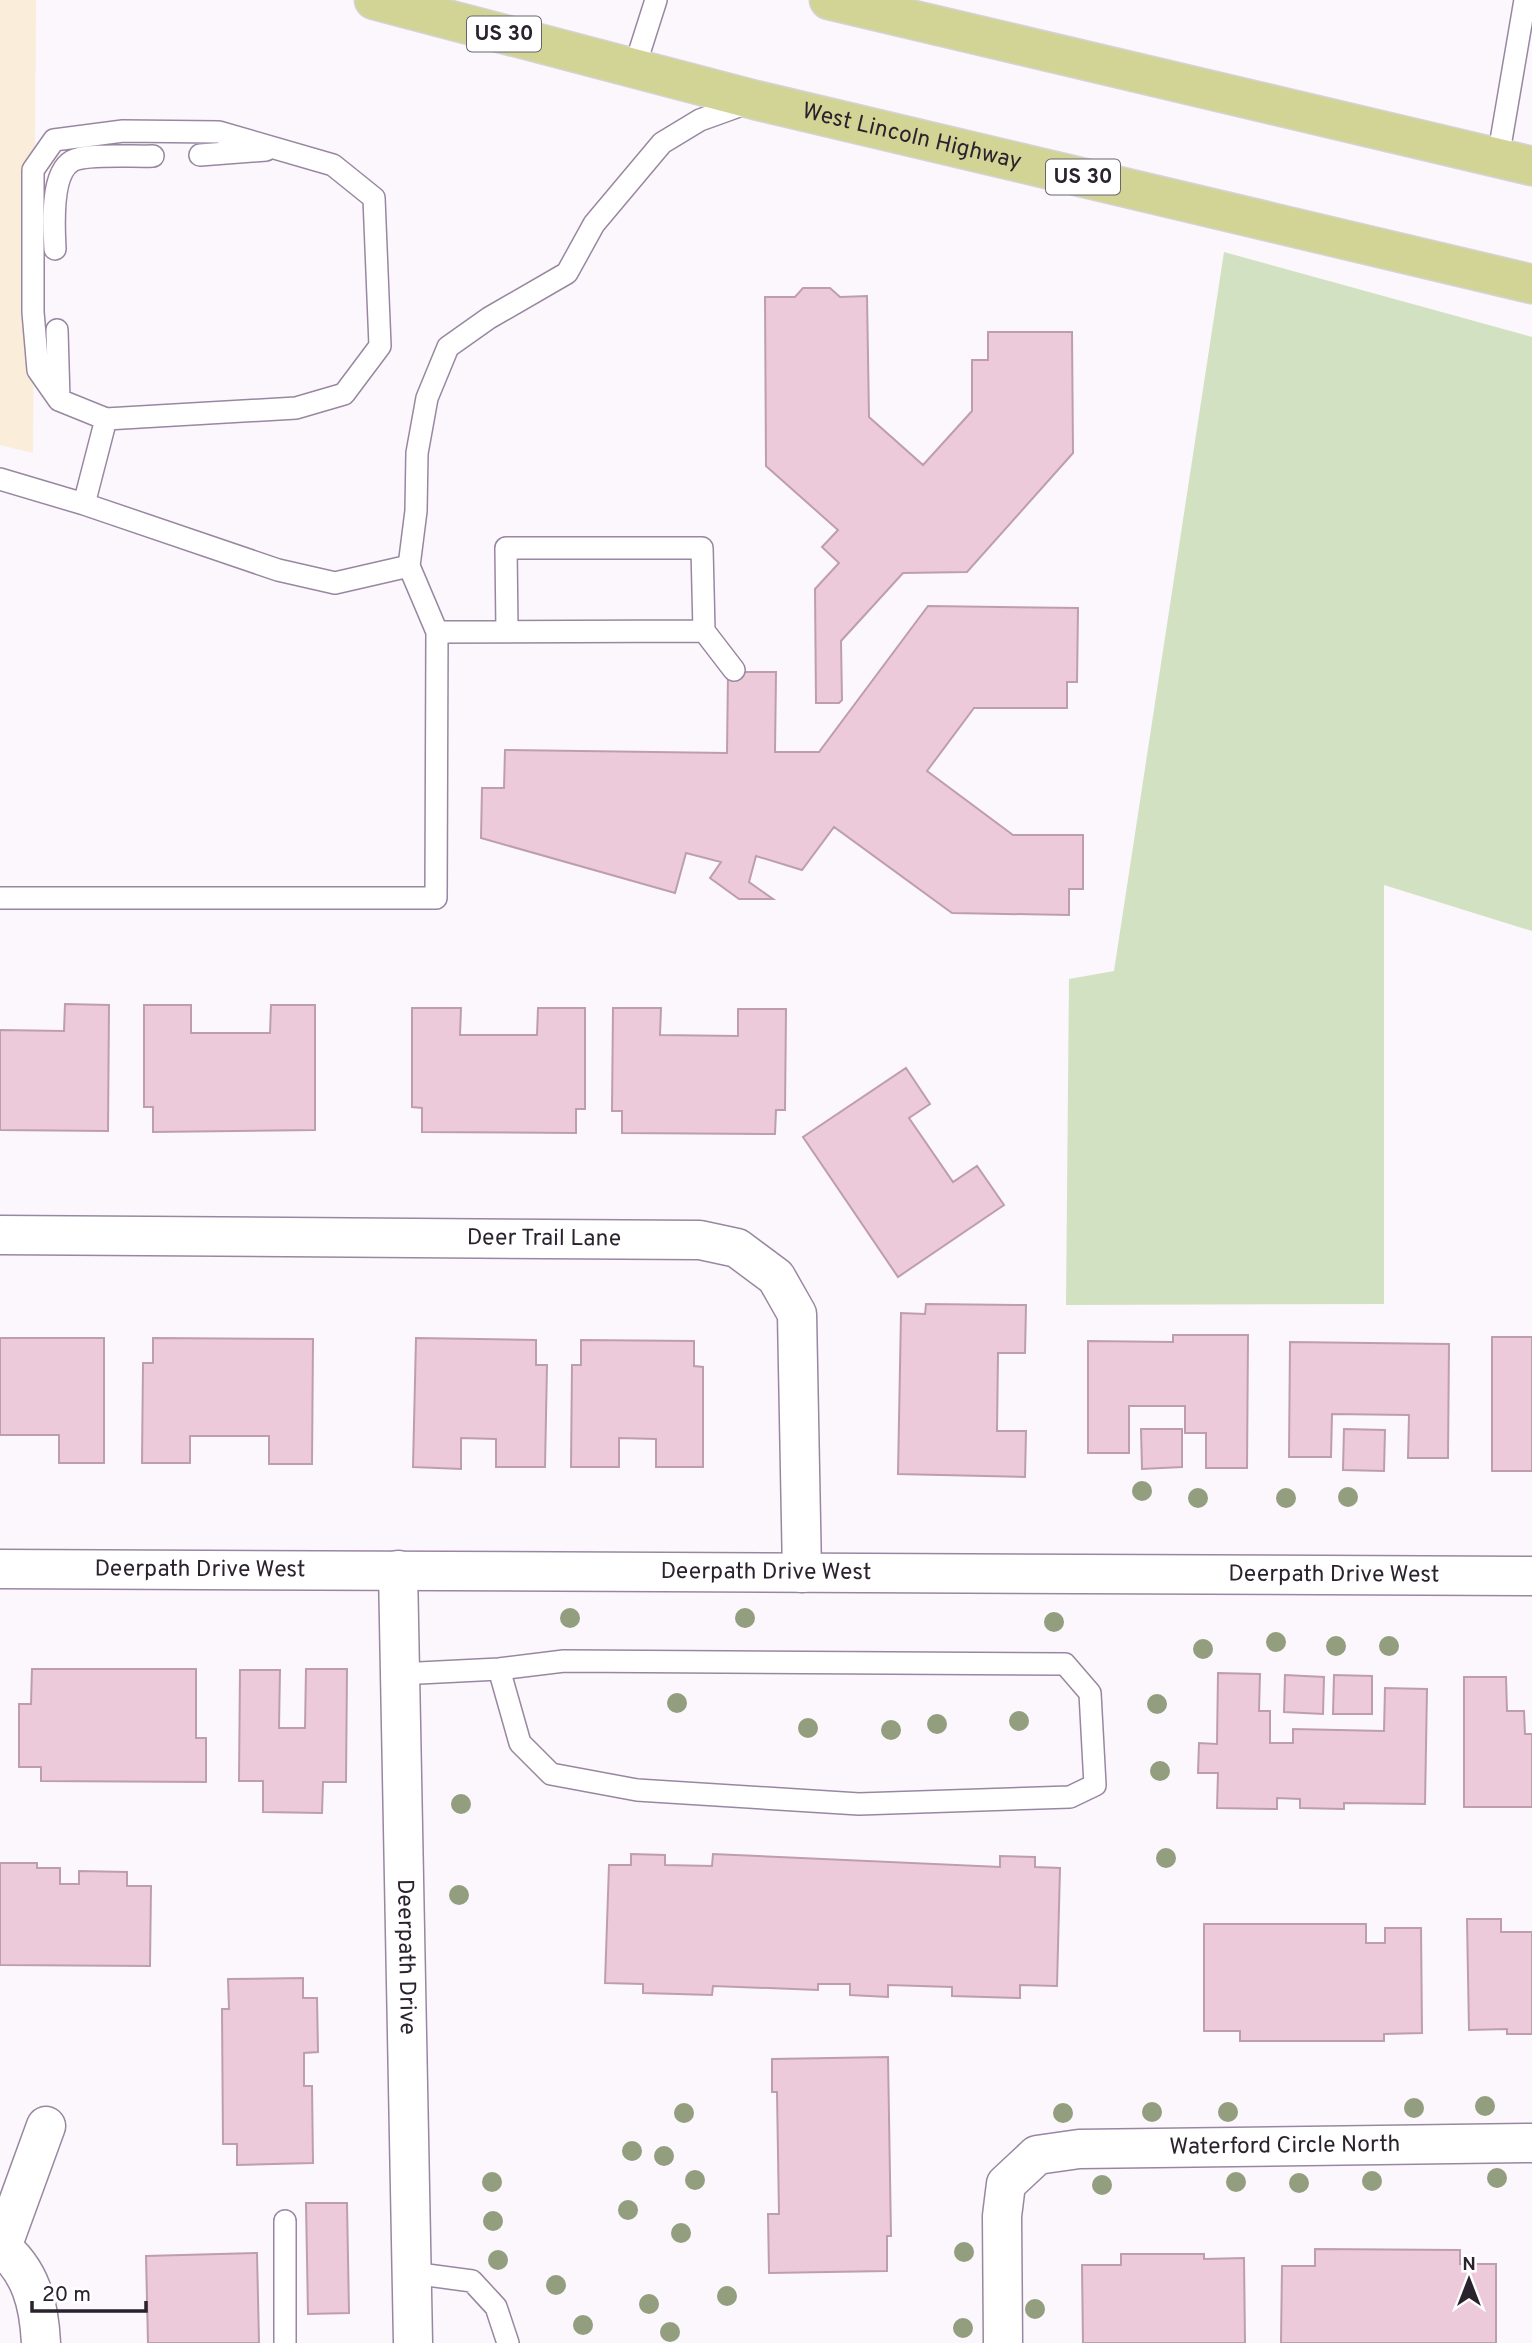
<svg xmlns="http://www.w3.org/2000/svg" width="1532" height="2343" font-family="Overpass,sans-serif">
<rect width="100%" height="100%" fill="#fbf7fd"/>
<path fill="#faedd9" d="M0,0H36L33,453L0,445Z"/>
<path fill="#d2e1c2" d="M1224,252L1532,337V931L1384,885V1304L1066,1305L1069,979L1114,971Z"/>
<path fill="#eccada" stroke="#be9ead" stroke-width="2" d="M803,288H830L840,297L867,296L869,417L923,465L972,411V360H988V332H1072L1073,453L967,572L903,573L841,641L842,700L839,703H816L815,589L839,563L822,547L838,530L766,466L765,297H795Z
M928,606L1078,608L1077,682H1067V708H974L927,771L1013,835H1083V889H1069V915L952,913L834,827L802,870L756,856L749,882L773,899H739L710,878L721,862L686,853L675,893L481,838L482,788H504L505,750L727,753L728,672H776L775,752H819Z
M65,1004L109,1005L108,1131L0,1130V1030L64,1031Z
M144,1005H191V1033H270L271,1005H315V1130L153,1132V1107H144Z
M412,1008H461L460,1035H537L538,1008H585V1109H576V1133L422,1132V1108L412,1107Z
M613,1008H661L660,1035L738,1036V1009H786L785,1110H776L775,1134L622,1133V1111H612Z
M906,1068L930,1104L909,1118L953,1182L977,1166L1004,1205L898,1277L803,1137Z
M926,1304L1026,1305L1025,1353H998L997,1431H1026L1025,1477L898,1474L901,1313L925,1314Z
M1173,1335H1248L1247,1468H1206V1433H1185V1406H1129V1453H1088V1341L1173,1342Z
M1492,1337H1532V1471H1492Z
M0,1338H104V1463H59V1435H0Z
M153,1338L313,1339L312,1464H269V1436H190V1463H142L143,1363H153Z
M416,1338L536,1340V1365H547L545,1467H496V1439L461,1438V1469L413,1467Z
M581,1340L694,1341V1366L703,1367V1467H656V1439L619,1438V1467H571L572,1365H581Z
M1290,1342L1449,1344L1448,1458H1408L1409,1415L1332,1414L1331,1457H1289Z
M1141,1429H1182V1467L1142,1469Z
M1344,1429L1385,1430L1384,1471L1343,1470Z
M32,1669H196V1738H206V1782L41,1781V1767H19V1704H31Z
M306,1669H347L346,1782H323L322,1813L263,1812V1781H239L240,1670H280L279,1728H305Z
M1218,1673L1260,1674L1259,1711H1270V1743H1293V1729L1384,1731L1385,1688L1427,1689L1425,1804L1344,1803V1809L1300,1808V1799L1277,1798V1809L1217,1808L1218,1773H1198L1199,1743L1217,1744Z
M1285,1675L1324,1677L1323,1714L1284,1712Z
M1334,1675L1372,1676V1714H1333Z
M1464,1677H1506L1507,1711H1524L1525,1734H1532V1807H1464Z
M631,1854L665,1855V1865L712,1866L713,1854L1000,1867V1856L1035,1857V1867L1060,1868L1057,1986L1020,1985V1998L952,1996V1987L888,1985V1997L850,1995V1984H818V1990L713,1986L712,1995L643,1993V1984L605,1983L609,1865H631Z
M0,1863H37V1868H60V1884H79V1871L127,1872V1886H151L150,1966L0,1965Z
M1467,1919H1501V1932H1532V2034H1507V2029L1469,2030Z
M1204,1924H1366V1943H1385V1928H1421L1422,2033L1384,2034V2041H1240V2031H1204Z
M303,1978V1998H317L318,2052L304,2053V2086H312L313,2163L237,2165V2144H223L222,2009H229L228,1979Z
M888,2057L891,2236H887V2271L769,2273L768,2214H779L777,2092H772V2059Z
M306,2203H347L349,2313L308,2314Z
M1315,2249L1460,2250V2264H1496V2343H1281L1282,2266H1315Z
M257,2253L259,2343H148L146,2256Z
M1121,2254H1204V2259L1244,2258L1245,2343H1083L1082,2265H1121Z"/>
<g fill="none" stroke-linecap="round" stroke-linejoin="round">
<g stroke="#9987a1" stroke-width="24">
<path id="service" d="M634,69L656,0
M123,131L219,132L333,165L374,198L380,346L344,394L296,408L106,419L59,400L38,370L33,312V170L54,140Z
M200,155L266,150
M1498,158L1525,0
M55,249C54,227 50,174 72,161C86,153 135,157 153,156
M57,330L59,400
M0,479L84,504L278,570L335,583L409,566
M84,504L106,419
M507,631L506,548H702L704,631
M734,670L704,631L437,632L409,566L416,511L417,453L427,398L448,347L489,318L567,273L594,224L662,143L700,120L750,102
M0,898H436L437,632
M399,1674L499,1669L564,1661L1065,1664L1090,1693L1095,1785L1070,1797L859,1804L637,1790L551,1774L520,1743L499,1669
M285,2221V2343
M412,2273L472,2281L496,2307L508,2343"/>
</g>
<g stroke="#9987a1" stroke-width="41">
<g id="minor">
<path id="s1" d="M0,1235L700,1240L737,1248L776,1277L797,1314L802,1573"/>
<path id="s2" d="M0,1569L1532,1576"/>
<path id="s3" d="M398,1570L413,2343"/>
<path d="M0,2246C31,2271 39,2304 41,2343"/>
<path d="M2,2247L46,2126"/>
<path id="s4" d="M1003,2343L1002,2216L1006,2184L1037,2155L1079,2149L1532,2143"/>
</g>
</g>
<g stroke="#d4d3d5" stroke-width="41">
<g id="primary">
<path id="s5" d="M374,0L755,100L1532,284"/>
<path d="M829,0L1532,166"/>
</g>
</g>
<use href="#service" stroke="#fff" stroke-width="21"/>
<use href="#minor" stroke="#fff" stroke-width="38"/>
<use href="#primary" stroke="#d2d495" stroke-width="38"/>
</g>
<g fill="#929e7e">
<circle cx="1142" cy="1491" r="10"/>
<circle cx="1348" cy="1497" r="10"/>
<circle cx="1198" cy="1498" r="10"/>
<circle cx="1286" cy="1498" r="10"/>
<circle cx="570" cy="1618" r="10"/>
<circle cx="745" cy="1618" r="10"/>
<circle cx="1054" cy="1622" r="10"/>
<circle cx="1276" cy="1642" r="10"/>
<circle cx="1336" cy="1646" r="10"/>
<circle cx="1389" cy="1646" r="10"/>
<circle cx="1203" cy="1649" r="10"/>
<circle cx="677" cy="1703" r="10"/>
<circle cx="1157" cy="1704" r="10"/>
<circle cx="1019" cy="1721" r="10"/>
<circle cx="937" cy="1724" r="10"/>
<circle cx="808" cy="1728" r="10"/>
<circle cx="891" cy="1730" r="10"/>
<circle cx="1160" cy="1771" r="10"/>
<circle cx="461" cy="1804" r="10"/>
<circle cx="1166" cy="1858" r="10"/>
<circle cx="459" cy="1895" r="10"/>
<circle cx="1485" cy="2106" r="10"/>
<circle cx="1414" cy="2108" r="10"/>
<circle cx="1152" cy="2112" r="10"/>
<circle cx="1228" cy="2112" r="10"/>
<circle cx="684" cy="2113" r="10"/>
<circle cx="1063" cy="2113" r="10"/>
<circle cx="632" cy="2151" r="10"/>
<circle cx="664" cy="2156" r="10"/>
<circle cx="1497" cy="2178" r="10"/>
<circle cx="695" cy="2180" r="10"/>
<circle cx="1372" cy="2181" r="10"/>
<circle cx="492" cy="2182" r="10"/>
<circle cx="1236" cy="2182" r="10"/>
<circle cx="1299" cy="2183" r="10"/>
<circle cx="1102" cy="2185" r="10"/>
<circle cx="628" cy="2210" r="10"/>
<circle cx="493" cy="2221" r="10"/>
<circle cx="681" cy="2233" r="10"/>
<circle cx="964" cy="2252" r="10"/>
<circle cx="498" cy="2260" r="10"/>
<circle cx="556" cy="2285" r="10"/>
<circle cx="727" cy="2296" r="10"/>
<circle cx="649" cy="2304" r="10"/>
<circle cx="1035" cy="2309" r="10"/>
<circle cx="583" cy="2325" r="10"/>
<circle cx="963" cy="2328" r="10"/>
<circle cx="670" cy="2332" r="10"/>
</g>
<g text-anchor="middle" dominant-baseline="central" stroke-width="7" stroke-linejoin="round" paint-order="stroke">
<g fill="#fff" stroke="#6a646c" stroke-width="2">
<rect x="467" y="16.5" width="74" height="35" rx="5"/>
<rect x="1046" y="159.5" width="74" height="35" rx="5"/>
</g>
<g font-size="21" font-weight="bold" fill="#2a222d">
<text x="504" y="34">US 30</text>
<text x="1083" y="177">US 30</text>
</g>
<g font-size="23" fill="#2a222d" stroke="#fff">
<text stroke="none"><textPath href="#s5" startOffset="555">West Lincoln Highway</textPath></text>
<text stroke="none"><textPath href="#s1" startOffset="544">Deer Trail Lane</textPath></text>
<text stroke="none"><textPath href="#s2" startOffset="200">Deerpath Drive West</textPath></text>
<text stroke="none"><textPath href="#s2" startOffset="766">Deerpath Drive West</textPath></text>
<text stroke="none"><textPath href="#s2" startOffset="1334">Deerpath Drive West</textPath></text>
<text stroke="none"><textPath href="#s3" startOffset="387">Deerpath Drive</textPath></text>
<text stroke="none"><textPath href="#s4" startOffset="450">Waterford Circle North</textPath></text>
</g>
</g>
<g transform="translate(1469 2280)" stroke="#ffffff" stroke-width="5" paint-order="stroke">
<path d="M0-5L12 26L0 18L-12 26Z" fill="#2a222d"/>
<text y="-10" font-size="19" font-weight="bold" text-anchor="middle" fill="#2a222d">N</text>
</g>
<path d="M32 2301v10h114v-10" fill="none" stroke="#2a222d" stroke-width="3.5"/>
<text x="42" y="2301" font-size="21" fill="#2a222d" stroke="#ffffff" stroke-width="5" paint-order="stroke">20 m</text>
</svg>
